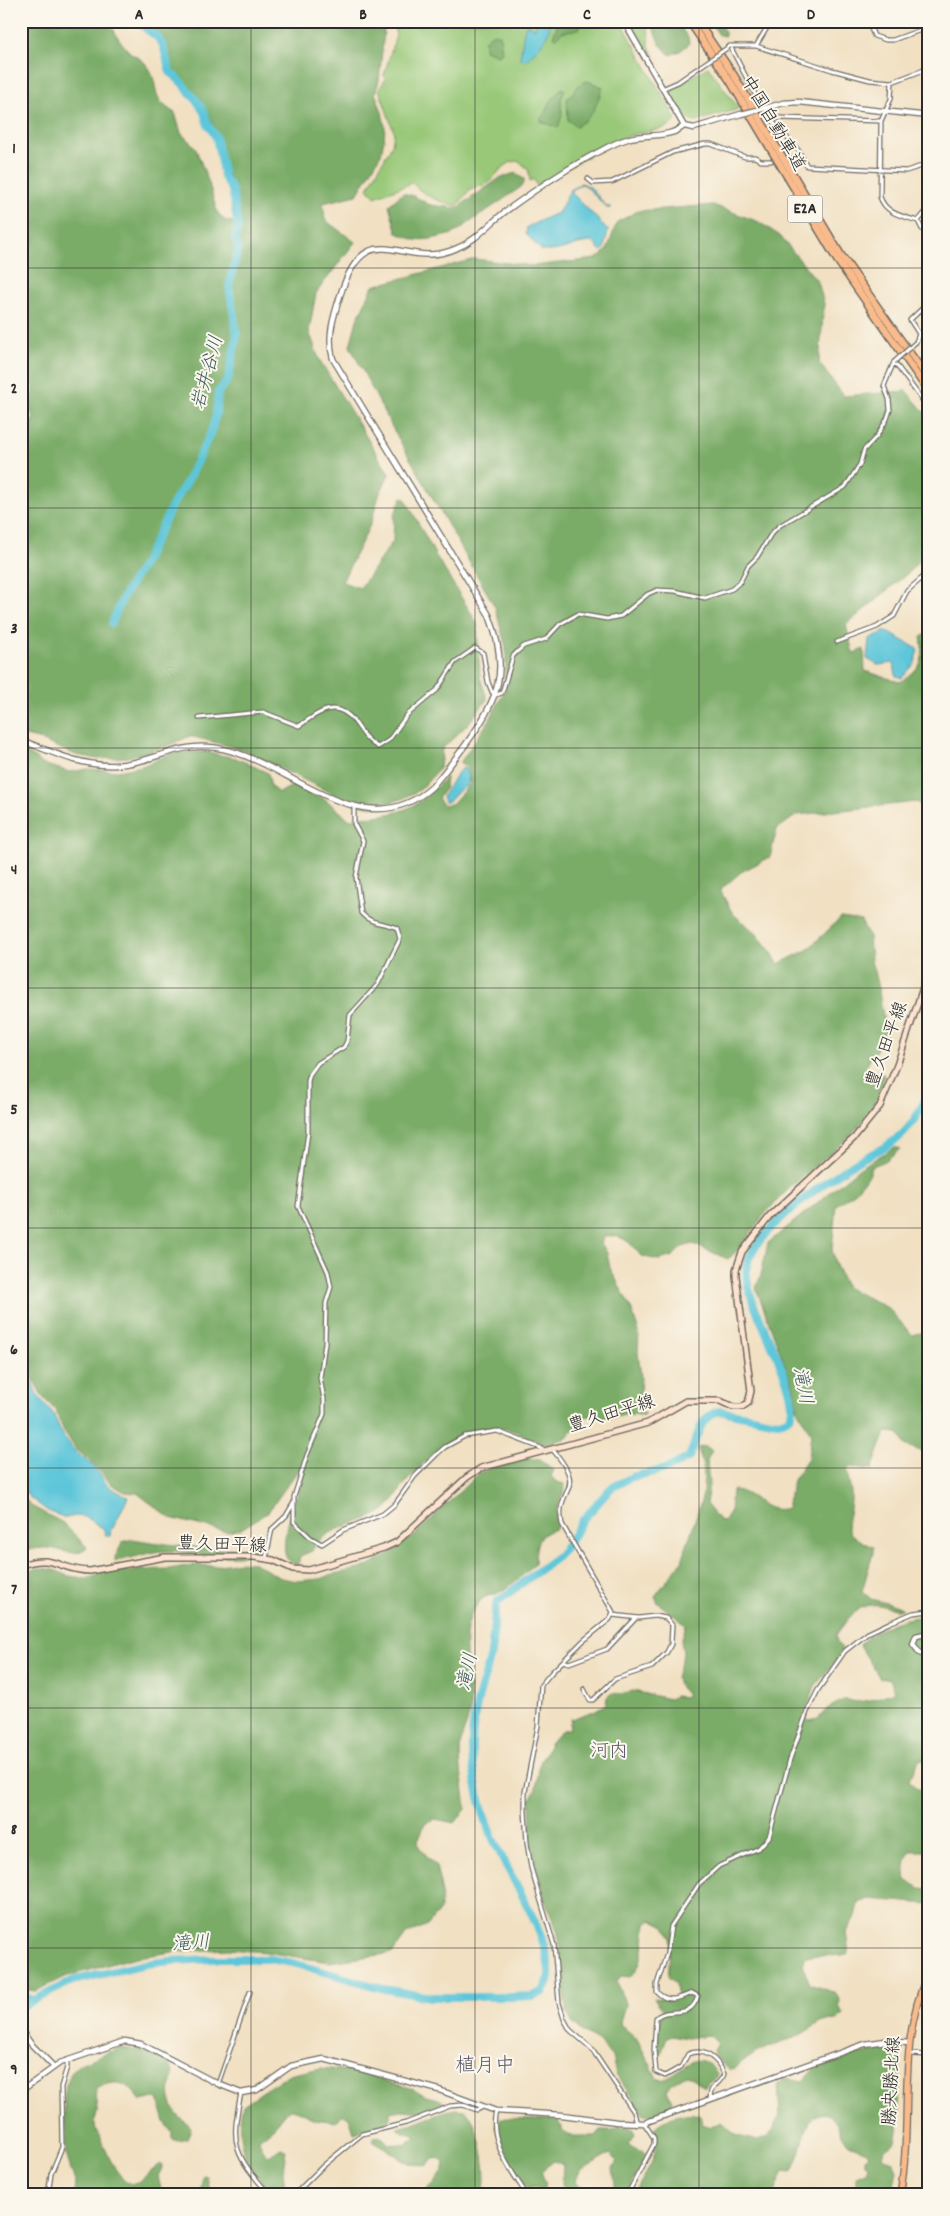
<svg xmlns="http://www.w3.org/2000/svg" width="950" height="2216" font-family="Dekko,'Klee One',sans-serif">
<rect width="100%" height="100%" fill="#fbf7ec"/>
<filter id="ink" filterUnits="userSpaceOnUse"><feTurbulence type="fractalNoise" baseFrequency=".02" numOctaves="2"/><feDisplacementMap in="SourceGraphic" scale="10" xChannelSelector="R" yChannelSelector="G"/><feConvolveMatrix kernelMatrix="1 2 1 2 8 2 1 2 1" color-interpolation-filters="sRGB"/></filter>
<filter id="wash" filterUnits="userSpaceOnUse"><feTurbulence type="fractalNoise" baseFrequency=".0096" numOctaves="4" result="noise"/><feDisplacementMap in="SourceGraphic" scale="20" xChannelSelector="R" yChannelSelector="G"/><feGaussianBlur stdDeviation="1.12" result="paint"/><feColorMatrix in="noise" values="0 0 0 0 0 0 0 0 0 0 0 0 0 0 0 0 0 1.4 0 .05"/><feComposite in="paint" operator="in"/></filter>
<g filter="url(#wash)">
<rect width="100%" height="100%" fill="#f1e0c2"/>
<path fill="#98c878" stroke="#627a52" d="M392,21H621L676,120C665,133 645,130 629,136C595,148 568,171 536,185L534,179L530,181L528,169L519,161L511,162L502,168L489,183L470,190L457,206C440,202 424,196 412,183L375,197L368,188L392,145L394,132L379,89L385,80L384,75L396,35Z
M628,21H648L649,46L654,56L649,59Z
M708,67L739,109L696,121L684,118L669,91Z"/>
<path fill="#7aac68" stroke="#526c4a" d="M21,21H109C115,33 121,44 131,53C138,58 144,60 149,68C160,87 149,98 175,113L181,133L195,147L209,183L217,212L226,221L233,222L237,216L234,189L222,163L219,139L205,108L172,69L165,44L156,34L139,21H385L379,81L375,93L382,112L385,127L384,139L381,154L357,195L323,203L325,220L355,242L316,293L309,331L319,359L389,474L380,493L370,525L342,582L360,588L393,541L394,516L402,497L406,500L436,556L477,623L480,677L487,699L469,723L442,749L440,768L421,789L402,799L372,807L349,802L244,750L190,736L167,746L128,757L98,759L76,755L38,739L21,735V422H32L34,417L30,411L33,387L30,380L21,376Z
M559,21H582L579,29L562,32L556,38L553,36Z
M651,21H675L688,37L689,44L680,51L670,55L659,43Z
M710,21H718L725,32V36L719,35Z
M493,33L500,35L502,52L498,55L485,50V40Z
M587,81L603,87C596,105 594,117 576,126L568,120L567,99L581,83Z
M562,88L565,90L561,99L562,115L558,128L540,121L550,102Z
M515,173L525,180L521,187L453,234L431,239L415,240L397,233L389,205L403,193L414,196L430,205L457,208L500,178Z
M713,205L759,222L780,236L818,282L824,304L819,363L844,396L906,391L929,417V550L908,573L846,625L853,653L864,649L865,671L900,682C921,668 925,663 921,637L929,633V810L916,802L797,815L777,829L770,857L741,872L720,890L733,914L756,933L772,953L778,964L807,950L841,918L861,921L869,937L871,961L878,986L886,1035L862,1072L876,1071L884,1075C877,1127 822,1156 788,1190C778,1199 768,1210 759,1221C749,1234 741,1249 728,1259L693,1244L682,1247L673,1256L659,1260L641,1256C631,1243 623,1234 604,1236L601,1243L607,1253L610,1268L631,1308L639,1332L638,1353L641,1376L640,1396L637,1408L645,1414L643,1415L626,1414L611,1418L586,1416L566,1438L545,1445C535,1441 524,1435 514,1431C467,1417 435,1450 407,1481C398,1492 392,1506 380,1513C359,1525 323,1527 312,1551L300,1556L298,1566C294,1564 290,1562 288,1560C276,1543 298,1496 303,1477L299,1469L268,1512L241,1529L227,1532L170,1518L137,1493L125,1492L111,1484L97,1468L76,1449L64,1431L55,1410L42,1396L30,1373V1350L26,1341L21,1337V748L42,764L70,772L87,769L118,771L142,766L173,753L205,752L236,758L268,773L271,787L279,793L294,785L326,800L350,820C360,815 366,817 376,816C412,811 422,803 446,777L445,789L438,798L443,805L452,804L470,784L466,765L460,763L490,719L506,688V647L495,607L392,427L350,346L357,320L373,286L475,259L532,266L596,259L607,250L617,222L638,211Z
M895,1147L900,1149L885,1161L870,1167V1174L853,1194L836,1205L832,1250L835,1263L846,1287L888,1308L912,1335L929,1331V1454L905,1445L899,1433L886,1432L872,1469L851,1467L847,1471C848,1478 850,1485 851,1492C853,1523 832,1529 873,1547V1553L862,1591L871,1599L898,1606L903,1609C895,1611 887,1606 879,1605C858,1602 847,1620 836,1635L837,1643L842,1648L841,1654L815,1686L804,1716L809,1721L818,1719L827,1709L845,1699C861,1706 879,1697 894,1692L891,1680L880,1678L860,1646L861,1643C878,1627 906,1616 929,1616V1761L920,1759L909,1780L914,1786L929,1795V1851H911C904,1858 904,1871 906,1880L920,1888L929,1889V1904L870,1899L858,1903L855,1917L846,1932L849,1953C835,1959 822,1952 806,1957L802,1965L810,1984L835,1993L840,2000L839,2006L843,2014L837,2020L823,2021L795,2038L783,2041L759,2052L743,2061L735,2069L730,2070L716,2058L713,2051L717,2043L710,2035L687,2038L672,2035L667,2037L660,2056H658V2027L663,2010L654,1998L672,2001L677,1993L676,1983L668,1977L671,1938L665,1926L651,1919L646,1923C644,1940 644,1966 630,1977L621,1976L617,1981C618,1990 624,1997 625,2004C625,2012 620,2016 620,2024L637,2039L657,2078L662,2080C687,2070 694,2045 717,2073L716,2078L705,2087C697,2084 694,2077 686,2075L670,2085L667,2091L673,2100L671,2107L654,2115L643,2114L616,2074L612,2057L598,2041L584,2033L572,2023L566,2010L558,1933L545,1901L531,1844L530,1800L536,1788L540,1763L551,1742L562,1730L569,1729L571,1719L594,1711L606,1704L607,1697L612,1693L620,1694L633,1691L669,1699L675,1696L683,1697L687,1695L678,1685L676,1677L682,1660L683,1652L681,1641L686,1625L658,1603L655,1596L682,1561L703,1495L704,1470L698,1448L706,1446L712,1451L707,1460L709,1485L706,1504L720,1521L726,1520L730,1512L732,1490C752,1489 764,1516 787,1508L793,1480L808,1458L811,1434L797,1409L793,1386L756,1288L761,1275L768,1243L860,1168Z
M531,1458L540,1460L554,1470L551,1476L556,1482L564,1484L565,1489L556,1510V1529C535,1534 536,1546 535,1563C524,1575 514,1583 500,1592C493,1596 486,1594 480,1601C453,1632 473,1673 470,1708C470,1719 463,1730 461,1741C458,1763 464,1786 466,1809L455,1823L435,1819L425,1824L418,1840L419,1847L436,1866L442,1893L440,1909L428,1925L406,1934L393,1953L330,1962L266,1952L229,1949L181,1951L136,1957L64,1977L36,1991L21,1989V1573L39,1568L54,1570L69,1576L86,1578L106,1571L169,1569L192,1565L214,1566L240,1562L254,1563L281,1578L297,1581L320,1579L333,1574L360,1569L382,1559L414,1536L479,1473L501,1465Z
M21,1494L31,1506L63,1523L87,1547C75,1558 63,1550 49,1548C40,1547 31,1551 21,1548Z
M132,1539C161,1544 190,1547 218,1549C229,1550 249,1546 257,1550C240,1563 190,1552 169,1551C150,1550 134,1559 115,1561V1557L123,1542Z
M119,2048C132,2048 166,2055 172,2070C175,2077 171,2082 170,2089C168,2093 171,2103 173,2108C176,2115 186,2122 191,2128L187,2139L178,2141L172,2139V2133L165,2122L159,2101L154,2098L141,2101C128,2083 118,2078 97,2088C94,2096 96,2099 97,2107C98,2114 93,2121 96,2130C97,2133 100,2136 102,2140C108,2155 115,2176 131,2184L140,2181L161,2163L163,2166L158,2176L162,2195H74L75,2182L66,2154L64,2101L66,2085L72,2071L80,2064Z
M889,2049L896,2051L900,2059L898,2133L896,2141L884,2150L882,2157L893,2161L897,2170L892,2195H859L862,2189L856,2182V2176L868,2171V2166L865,2164V2158L869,2155L867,2151L849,2144L840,2134L838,2126L831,2117L823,2113L813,2116C802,2133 803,2156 791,2172L784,2171L774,2195H633C644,2177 663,2151 653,2130C660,2119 689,2109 700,2116L702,2124L711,2127L721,2122L735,2135L758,2141L765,2138L775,2128L780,2115L778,2084L787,2078L803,2081L814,2069L851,2056Z
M321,2068L351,2071L414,2089L426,2096L442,2100L441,2106L422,2112L401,2110L390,2112V2119L384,2124L354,2133L349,2117L343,2114L336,2122C329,2121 322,2120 315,2119C306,2116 297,2109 289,2109L274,2127L259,2139L261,2148L269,2156L281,2148L286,2150L283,2171L285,2188C293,2194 299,2193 309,2190L315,2195H274C247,2166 233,2145 243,2105L281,2079L293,2074Z
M455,2109L466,2110C480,2126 489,2174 483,2195H418C430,2188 444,2177 445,2163L438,2158L431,2160L428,2165L409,2164L373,2140L374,2136L382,2137L389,2144L405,2145L416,2137L410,2133H402L397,2128C417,2123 434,2113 455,2109Z
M501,2118L558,2120L562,2131L570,2136H596L601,2130H613L618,2127L632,2128L635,2135L628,2144L633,2148L646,2153L638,2172L624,2195L615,2193L612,2169L617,2161L611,2154C603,2156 599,2160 592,2164C582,2169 579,2169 576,2182L587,2195H565L562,2182L563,2165L554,2161L541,2171L546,2185L542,2191L536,2187L528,2189L519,2179L498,2133L496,2125Z
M203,2175L207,2176L210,2191L208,2195H200Z"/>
<path fill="#5dc6d9" stroke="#447882" d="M537,21L549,22C553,34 536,51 526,60L520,59L524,31L527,24L535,29Z
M581,183L589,186L607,207H611L608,209L585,185L581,184L572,190V193L608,230L604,249L601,251L593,242C576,241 558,255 541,250L526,234L527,227L559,212L570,190Z
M886,631L918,649L915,663L902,678L896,676L894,663L878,665L867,659L869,639Z
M464,767L469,778L467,786C457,789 455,799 445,803L442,797C450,787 453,775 464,767Z
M21,1343L28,1351L27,1375L33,1384L37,1395L52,1412L63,1435L76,1452L95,1468L109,1487L128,1497L113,1528H111L110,1536H106L104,1529L86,1517L75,1516L66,1518L48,1511L29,1497L21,1483Z"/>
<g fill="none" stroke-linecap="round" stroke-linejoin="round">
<path stroke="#5dc6d9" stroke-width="8" d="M112,623L123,597L144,563L174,502L188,480L211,432L216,414L218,392L228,380L237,335L229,286L238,249L235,237L238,227L232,190L224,177L216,137L208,125L204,112L197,101L181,82L170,72L163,45L157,37L136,21
M21,1995L33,2000
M21,2007L72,1981L146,1964L171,1961L214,1959H269L293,1963L384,1989L430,1997H513L533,1996L543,1992C547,1985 550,1978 549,1970C545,1923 503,1869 487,1824C474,1784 467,1751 476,1709C479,1692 486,1675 490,1658C494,1640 493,1620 497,1602L558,1556L569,1543L582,1521L611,1488L632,1477L666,1469L688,1458C698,1442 697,1416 720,1411L777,1422C785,1421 792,1418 792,1408C793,1382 763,1330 753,1302C749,1290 745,1278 747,1265C753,1232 825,1182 853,1164C871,1153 893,1146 907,1129C917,1118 924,1104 929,1090"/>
</g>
</g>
<g filter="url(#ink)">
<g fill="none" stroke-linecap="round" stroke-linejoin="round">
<g stroke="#706a60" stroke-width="5.5">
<path id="minor" d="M868,21L874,36L886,40H893L929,27
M924,21L927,27
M756,46L771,21
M929,68L892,82L870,80L832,70L756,46H730L756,96L772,121L798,150L807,166L906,171L925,165L929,168
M892,82L891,99L881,121L880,197C886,214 902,216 918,221L922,229L929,232
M662,89L678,82L701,66
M772,121L778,118L881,121
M789,159L801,158
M588,179L593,183L612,182L673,152L705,144H711L745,157H755L761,161H771
M918,221L929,208
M916,342L919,334L910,320L929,302
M894,362L929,409
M837,642L877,627L894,616L907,591L929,572
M199,718L263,712L299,726C317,713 336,698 354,721C362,731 366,741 378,747L389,740L407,715L437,690L455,662L475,648L483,653L488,682L492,692L496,695L502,693L513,656L518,651L524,646L546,639L560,624L578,614L607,619L621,616L648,594L657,590L675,591L705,598L732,589L740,582L748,566L757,557L771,534L779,526L845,487L860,464L864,450L877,436L887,419L890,410L889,399L884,386L894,362
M354,807V824L363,841L356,877L361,913C371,925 384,922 397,928L400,939L378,984L350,1015L347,1041L344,1047L318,1063L310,1074L308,1081V1132L298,1206L328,1272L331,1287L326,1303L325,1343L320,1378L324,1399V1414L307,1455L294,1497V1522L311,1538L322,1544L343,1530L383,1514L395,1504L415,1476L437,1454L445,1447L465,1436L497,1431L541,1448L543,1451
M552,1449C590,1493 554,1486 562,1524L613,1612L610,1619L583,1641L551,1673L541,1685L538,1726L525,1792V1811L527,1843L531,1868L554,1945L559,2003L564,2019L570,2030L591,2048L634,2112L637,2124
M266,1558L272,1529L286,1516L293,1504
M563,1661L569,1663L607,1649L636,1618
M584,1689L590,1700H593L615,1679L652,1667L667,1652L671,1644L672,1625L666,1618L655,1616L639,1618L612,1615
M909,2054L929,2055
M218,2084L250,1992
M241,2093C230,2147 234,2154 270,2195
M711,2099C707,2087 721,2084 724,2074C718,2059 704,2047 688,2054L681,2067L665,2076L656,2072L654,2050L656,2018C669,2005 690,2022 698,1996L692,1993C680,1998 668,2004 657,1992V1984L667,1953L671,1926L699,1884L719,1866L759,1848L769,1837L790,1759L807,1712L818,1690L845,1651L868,1633L889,1623L913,1613L929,1611
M496,2111C488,2141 512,2172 527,2195
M48,2195L51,2174L62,2147L61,2087L67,2067V2061
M294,2195L323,2166L362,2134L406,2123L450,2106L463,2105L477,2110L483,2107
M627,2195L654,2144V2138L644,2123"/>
</g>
<g stroke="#706a60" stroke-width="7">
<path id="tertiary" d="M624,21L684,126L694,128L741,114
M766,108L783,103L799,102L929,116
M21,740C51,752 83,767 116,765C161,762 180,737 231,751C297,770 366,846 432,787C444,773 455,759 466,744C499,699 510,670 489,615L333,359C327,337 333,318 340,296C367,210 402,272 455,249C476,241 489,224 506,211C536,189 569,167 602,150C611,145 620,141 630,138C648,134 670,138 684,126
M929,1633L916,1636L913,1644L920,1653L929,1656
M21,2030L31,2044L53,2066
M21,2091L60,2063L125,2041L141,2044L218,2084L241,2093L257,2090L291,2066L324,2059L439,2090L496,2111L562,2115L617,2122L644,2123L865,2044L885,2041L909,2043"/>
</g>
<g stroke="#706a60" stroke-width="8">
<path id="secondary" d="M21,1565C55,1553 60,1571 90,1571L165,1557H254L273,1560L293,1569L309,1570L384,1548L397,1542L466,1478L481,1468L648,1423L686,1401H720L733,1407H742L748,1403L751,1391L736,1276V1270L742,1252L770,1216L855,1137L880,1106L897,1065L929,970"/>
</g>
<g stroke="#706a60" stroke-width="8">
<path id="primary" d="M900,2195C914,2120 895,2044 929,1972"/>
</g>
<g stroke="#706a60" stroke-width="9">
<path id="motorway" d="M689,21L730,81L837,260L929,392
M697,21L735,77L841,255L929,380"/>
</g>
<use href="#minor" stroke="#fff" stroke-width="3"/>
<use href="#tertiary" stroke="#fff" stroke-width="4.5"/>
<use href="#secondary" stroke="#fde4d1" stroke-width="5"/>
<use href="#primary" stroke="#fabb8c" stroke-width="5.5"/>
<use href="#motorway" stroke="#fabb8c" stroke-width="6"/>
<g stroke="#706a60" stroke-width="5.5" stroke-linecap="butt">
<path id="minor-bridge" d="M701,66L730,46
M894,362L916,342"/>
</g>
<g stroke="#706a60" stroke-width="7" stroke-linecap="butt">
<path id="tertiary-bridge" d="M741,114L766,108"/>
</g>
<use href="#minor-bridge" stroke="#fff" stroke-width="3"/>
<use href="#tertiary-bridge" stroke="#fff" stroke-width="4.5"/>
</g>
</g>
<path fill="none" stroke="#2b2b2b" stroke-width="1" stroke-opacity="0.55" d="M251,21V2195M475,21V2195M699,21V2195M21,268H929M21,508H929M21,748H929M21,988H929M21,1228H929M21,1468H929M21,1708H929M21,1948H929"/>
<g text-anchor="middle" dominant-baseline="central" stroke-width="4" stroke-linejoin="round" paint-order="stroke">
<rect fill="#fbf7ec" stroke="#696865" stroke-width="1" x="787.5" y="195.5" width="35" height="27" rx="4"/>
<g font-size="16" font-weight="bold" fill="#2b2b2b">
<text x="805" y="209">E2A</text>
</g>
<g font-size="18" fill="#2b2b2b" stroke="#fbf7ec">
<text transform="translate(772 124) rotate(59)">中国自動車道</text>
<text transform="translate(888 1045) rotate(-70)">豊久田平線</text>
<text transform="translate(612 1415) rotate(-17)">豊久田平線</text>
<text transform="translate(222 1546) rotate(2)">豊久田平線</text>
<text transform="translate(893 2081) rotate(-87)">勝央勝北線</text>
</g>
<g font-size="19" font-style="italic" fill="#3a5a5f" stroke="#fbf7ec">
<text transform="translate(209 373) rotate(-75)">岩井谷川</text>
<text transform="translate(801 1386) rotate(79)">滝川</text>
<text transform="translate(469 1672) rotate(-77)">滝川</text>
<text transform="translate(191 1945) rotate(-4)">滝川</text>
</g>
<g font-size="19" fill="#5b576c" stroke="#fbf7ec">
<text x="609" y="1752">河内</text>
</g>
<g font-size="20" fill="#5b576c" stroke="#fbf7ec">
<text x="485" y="2067">植月中</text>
</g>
</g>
<rect width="950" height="2216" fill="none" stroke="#fbf7ec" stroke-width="55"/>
<rect x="28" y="28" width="894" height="2160" fill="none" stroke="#2b2b2b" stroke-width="2"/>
<g font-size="16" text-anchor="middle" font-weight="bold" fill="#2b2b2b">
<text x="139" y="19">A</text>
<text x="363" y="19">B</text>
<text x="587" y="19">C</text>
<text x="811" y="19">D</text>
<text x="14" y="153">1</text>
<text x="14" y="393">2</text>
<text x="14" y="633">3</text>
<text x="14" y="874">4</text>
<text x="14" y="1114">5</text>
<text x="14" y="1354">6</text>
<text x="14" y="1594">7</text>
<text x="14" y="1834">8</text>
<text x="14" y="2074">9</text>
</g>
</svg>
